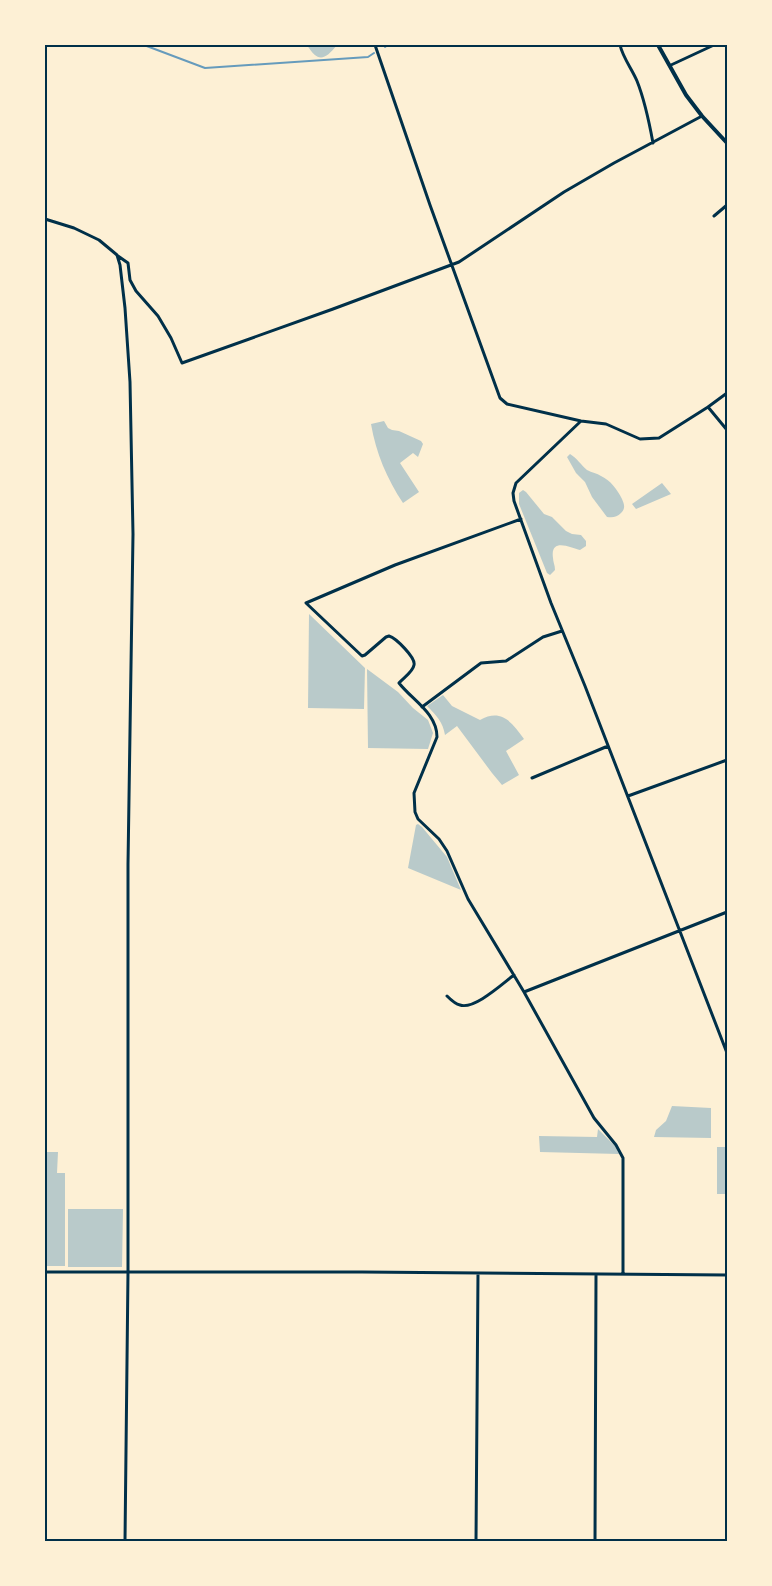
<svg xmlns="http://www.w3.org/2000/svg" width="772" height="1586" font-family="Barlow,sans-serif">
<rect width="100%" height="100%" fill="#fdf0d5"/>
<path fill="#b9caca" d="M307,45H337C325,60 318,63 307,45Z
M384,421L388,428L392,430L399,431L421,441L423,444L418,457L413,453L400,463L419,492L403,503C387,479 376,453 371,424Z
M570,454C577,458 581,465 587,470C592,473 597,473 601,476C611,481 617,489 622,499C624,504 626,508 621,513C617,517 613,518 607,517L592,497L585,482L576,473L567,457Z
M662,483L671,494L636,509L632,504Z
M523,490L526,492L544,514L552,517L566,531L572,534L581,535L586,541V546L580,550C571,548 550,537 553,558C553,562 555,565 555,570L550,575L547,573L519,504V493Z
M309,614L365,668L364,709L308,708Z
M367,669L398,692L413,708L428,720L433,733L428,749L368,748Z
M443,695L452,706L480,720C501,708 512,722 524,739L506,751L519,775L502,785L492,773L457,726L445,735C443,722 436,715 427,706Z
M418,824L422,827L447,857L461,890L408,868L416,825Z
M672,1106L711,1108V1138L654,1137L656,1130L666,1121Z
M598,1129L615,1146L619,1154L540,1152L539,1136L597,1137Z
M717,1147H727V1194H717Z
M45,1152H58L57,1173H65V1266H45Z
M68,1209H123L122,1267H68Z"/>
<g fill="none" stroke-linecap="round" stroke-linejoin="round">
<path stroke="#669bbc" stroke-width="2" d="M144,45L205,68L368,57L374,53
M385,47L388,45"/>
<path stroke="#003049" stroke-width="3" d="M375,45L430,205L500,398L507,404L581,421L606,424L640,439L659,438L708,407L727,393
M620,45C623,58 632,69 637,81C645,101 649,121 653,143
M671,65L714,45
M714,216L727,205
M45,219L74,228L99,240L117,255L120,265L125,308L130,382L133,534L128,864V1272L125,1541
M118,256L128,263L130,280L136,291L158,316L171,338L182,363L333,309L459,262L564,192L614,163L702,116
M708,407L727,430
M581,421L516,483L513,493L514,501L551,603L585,686L727,1053
M521,519L395,565L306,603L362,656L365,655L386,637L389,636C396,638 416,658 414,665C413,672 403,678 399,683C412,700 437,713 437,737L414,793L415,812L418,819L439,839L447,851L468,899L524,992L594,1118L616,1145L623,1158V1274
M422,707L481,663L506,661L543,637L562,631
M532,778L608,746
M628,796L727,760
M524,992L727,912
M447,996C450,999 455,1004 460,1005C474,1010 502,984 514,975
M45,1272H362L727,1275
M476,1541L478,1273
M595,1541L596,1275"/>
<path stroke="#003049" stroke-width="4" d="M658,45L686,95L702,116L727,143"/>
</g>
<rect width="772" height="1586" fill="none" stroke="#fdf0d5" stroke-width="92"/>
<rect x="46" y="46" width="680" height="1494" fill="none" stroke="#003049" stroke-width="2"/>
</svg>
